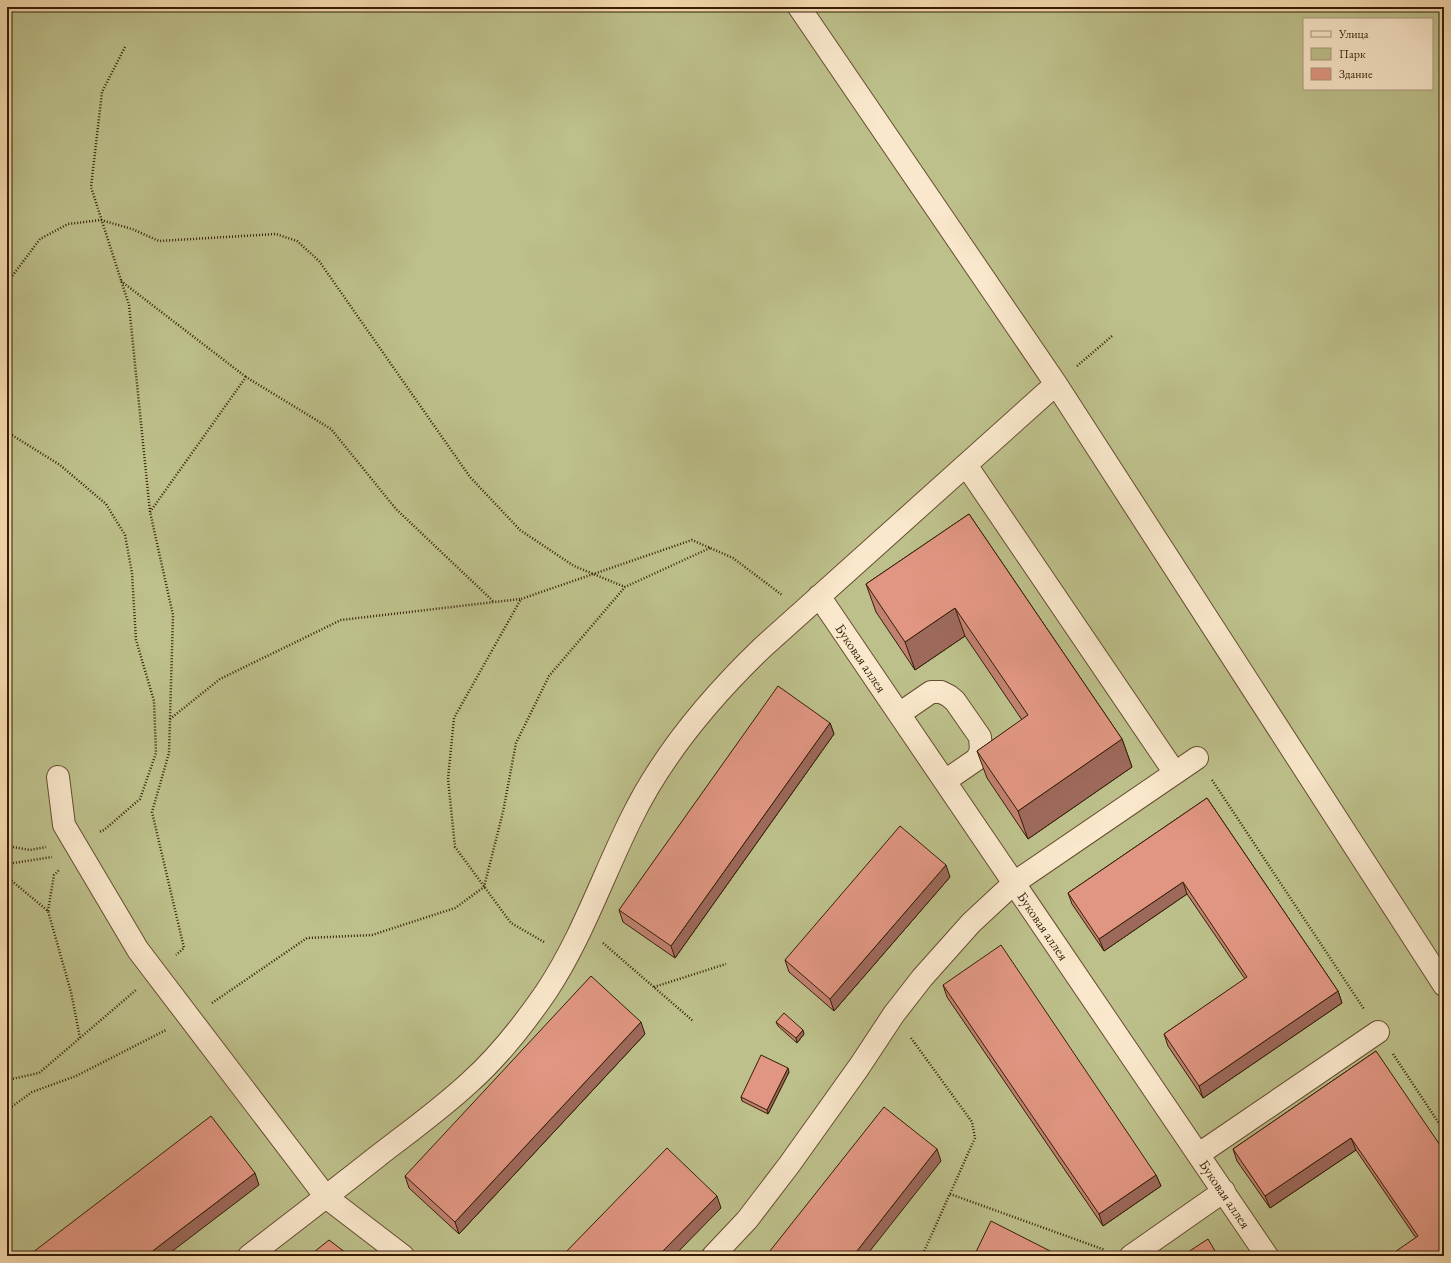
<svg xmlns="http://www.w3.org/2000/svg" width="1451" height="1263" font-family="'EB Garamond',serif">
<rect width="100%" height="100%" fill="#f7dcb0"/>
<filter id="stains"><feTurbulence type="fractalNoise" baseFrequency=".005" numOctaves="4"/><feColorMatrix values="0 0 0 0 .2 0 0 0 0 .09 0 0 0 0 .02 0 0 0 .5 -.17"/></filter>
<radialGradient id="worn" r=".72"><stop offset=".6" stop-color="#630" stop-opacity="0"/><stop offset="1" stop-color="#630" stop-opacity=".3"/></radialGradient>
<path fill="#bdc08b" stroke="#796f48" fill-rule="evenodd" d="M7,7H1444V1256H7ZM1304,19H1432V89H1304Z"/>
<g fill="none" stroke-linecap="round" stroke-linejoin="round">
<g stroke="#664e30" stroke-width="24">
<path id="minor" d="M799,7L1056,384L1444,985
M966,465L1175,773
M819,596L1267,1256
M899,714L931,692H941L949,696L955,701L980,737L981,750L977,759L945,781
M58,777L64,825L138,950L326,1197L403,1256
M1199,1154L1378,1032
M249,1256C292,1223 335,1190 378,1156C409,1132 441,1109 470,1082C499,1056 524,1024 546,992C582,938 603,875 632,817C664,752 711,697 763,647L1056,384
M713,1256L747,1220L789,1165L859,1067L894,1014L922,978L971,923L1014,883L1197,758
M1131,1256L1224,1191"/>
</g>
<path stroke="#351e06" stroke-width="2.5" stroke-dasharray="1 2" stroke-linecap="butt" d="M125,47L102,92L91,187L129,305L150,512L173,615L169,753L152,812L184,948L176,955
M121,281L246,377
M7,283L40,239L68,224L101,220L132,229L159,241L276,234L297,241L319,261L470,477L520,530L574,566L625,587
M1077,366L1112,336
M7,432L60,465L106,504L125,535L132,573L136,640L154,701L156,753L140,799L104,830L99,832
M150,512L246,377L331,429L396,509L494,602
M170,719L220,679L341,620L520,599
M1212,780L1364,1009
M7,846L30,850L46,847
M7,864L52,857
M7,877L48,911L71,992L80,1038
M48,911L54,875L60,869
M544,942L511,923L455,847L448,779L454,718L521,599L692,540L733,558L782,595
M603,943L693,1021
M654,987L726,964
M212,1003L307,938L372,935L455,908L484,887L503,812L516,743L549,676L625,587L710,548
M911,1038L972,1122L975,1138L922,1256
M1393,1054L1444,1131
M7,1080L39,1073L136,990
M7,1110L32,1092L76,1076L166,1030
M950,1194L1105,1250"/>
<use href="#minor" stroke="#fae8cc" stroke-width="22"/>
</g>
<path fill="#c18170" stroke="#351e06" d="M969,514L1122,739L1132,767L1028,839L987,778L977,751L1022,720L965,636L915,670L876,612L866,584Z
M830,723L834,734L675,958L623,922L619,910Z
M1207,798L1338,991L1342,1003L1203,1098L1168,1046L1164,1034L1245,979L1187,894L1104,951L1072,904L1068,893Z
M950,877L834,1011L789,972L785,960Z
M943,985L1156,1175L1161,1186L1103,1226L947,997Z
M776,1022L804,1034L797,1043L778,1026Z
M645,1034L459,1234L409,1188L405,1176Z
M1376,1051L1444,1256L1416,1238L1356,1150L1270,1208L1237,1161L1233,1149Z
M789,1072L768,1114L742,1101L741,1097Z"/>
<path fill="#9d695b" stroke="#351e06" d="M955,608L965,636L915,670L905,642Z
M830,723L834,734L675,958L671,946Z
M1122,739L1132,767L1028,839L1018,811Z
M946,865L950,877L834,1011L830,999Z
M1183,882L1187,894L1104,951L1099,939Z
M1338,991L1342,1003L1203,1098L1199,1086Z
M641,1022L645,1034L459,1234L455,1222Z
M803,1030L804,1034L797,1043L796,1038Z
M788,1068L789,1072L768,1114L767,1110Z
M1351,1138L1356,1150L1270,1208L1265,1196Z
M937,1149L941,1161L866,1256H853Z
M255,1173L259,1185L166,1256H146Z
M1156,1175L1161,1186L1103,1226L1099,1214Z
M717,1196L721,1208L674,1256H658Z
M1052,1252L1053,1256H1050Z"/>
<path fill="#e09682" stroke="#351e06" d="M969,514L1122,739L1018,811L977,751L1028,715L955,608L905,642L866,584Z
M778,686L830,723L671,946L619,910Z
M1207,798L1338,991L1199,1086L1164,1034L1247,977L1183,882L1099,939L1068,893Z
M900,826L946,865L830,999L785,960Z
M1001,945L1156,1175L1099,1214L943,985Z
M591,976L641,1022L455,1222L405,1176Z
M784,1013L803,1030L796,1038L776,1022Z
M1376,1051L1444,1151V1256H1389L1418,1236L1351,1138L1265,1196L1233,1149Z
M761,1055L788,1068L767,1110L741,1097Z
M884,1107L937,1149L853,1256H766Z
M211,1116L255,1173L146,1256H28Z
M667,1148L717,1196L658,1256H562Z
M991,1221L1052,1252L1050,1256H974Z
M1208,1239L1218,1256H1182Z
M329,1240L350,1256H309Z"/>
<g text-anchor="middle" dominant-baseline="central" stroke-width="3" stroke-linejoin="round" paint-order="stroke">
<g font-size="14" fill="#351e06" stroke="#fae8cc">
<text transform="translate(861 658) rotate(56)">Буковая аллея</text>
<text transform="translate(1043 926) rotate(56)">Буковая аллея</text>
<text transform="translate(1225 1194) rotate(56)">Буковая аллея</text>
</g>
</g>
<rect width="1451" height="1263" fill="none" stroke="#f7dcb0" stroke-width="24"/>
<rect x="8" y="8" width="1435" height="1247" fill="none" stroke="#351e06" stroke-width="2"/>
<rect x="12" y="12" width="1427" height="1239" fill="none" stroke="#351e06"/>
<rect x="1303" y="18" width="130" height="72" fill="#fae8cc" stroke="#ab977d"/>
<rect x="1311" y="31" width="20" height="6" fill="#fae8cc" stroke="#ab977d"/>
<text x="1339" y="38" font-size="12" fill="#351e06">Улица</text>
<rect x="1311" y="48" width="20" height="12" fill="#bdc08b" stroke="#ab977d"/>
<text x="1339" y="58" font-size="12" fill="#351e06">Парк</text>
<rect x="1311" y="68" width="20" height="12" fill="#e09682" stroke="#ab977d"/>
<text x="1339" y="78" font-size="12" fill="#351e06">Здание</text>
<rect width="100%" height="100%" filter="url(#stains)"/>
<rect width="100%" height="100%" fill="url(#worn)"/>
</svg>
